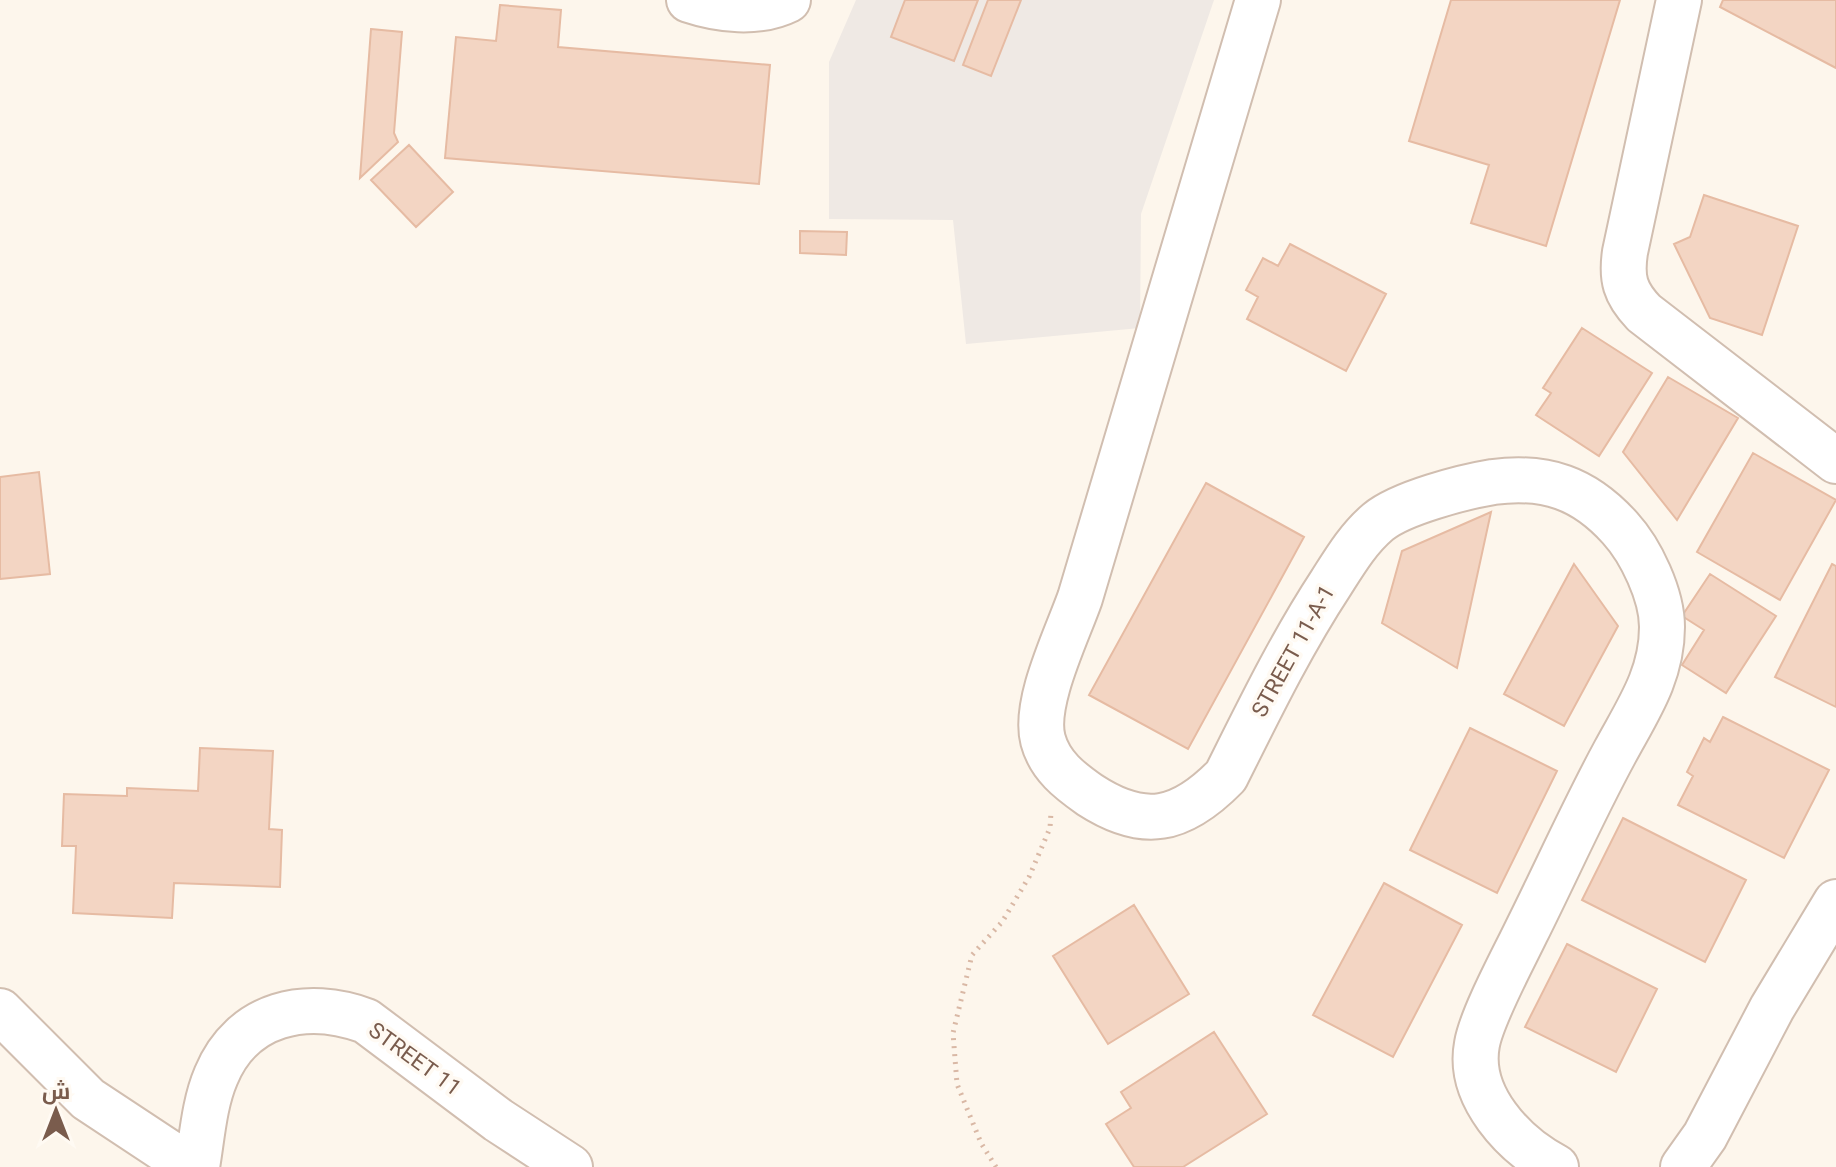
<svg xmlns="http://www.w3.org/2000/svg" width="1836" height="1167" font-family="Roboto,Cairo,sans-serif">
<rect width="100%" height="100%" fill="#fdf6ec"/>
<path fill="#efe9e4" d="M856,0H1214L1141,214L1140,328L966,344L953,220L829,219V62Z"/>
<path fill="#f3d5c3" stroke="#e6bba3" stroke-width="2" d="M905,0H978L954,61L891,37Z
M988,0H1021L991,76L963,65Z
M1451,0H1620L1546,246L1471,223L1489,165L1409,141Z
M1723,0H1836V68L1720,7Z
M500,5L561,10L558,47L770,65L759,184L445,158L456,37L496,41Z
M371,29L402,32L394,133L398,142L360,178Z
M409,145L453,192L416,227L371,180Z
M1704,195L1798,226L1762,335L1710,318L1674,244L1690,237Z
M800,231L847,232L846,255L800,253Z
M1290,244L1386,294L1346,371L1247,319L1258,297L1246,290L1263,258L1278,266Z
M1582,328L1652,373L1599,456L1536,415L1551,393L1543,388Z
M1668,377L1738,418L1677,520L1623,452Z
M1753,453L1836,500L1780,600L1697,552Z
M39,472L50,574L0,579V477Z
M1206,483L1304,537L1188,749L1089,695Z
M1491,512L1457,668L1382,623L1402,551Z
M1574,564L1618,626L1564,726L1504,694Z
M1832,564L1836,566V707L1775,677Z
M1710,574L1776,616L1726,693L1682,665L1704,630L1682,616Z
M1723,717L1829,770L1784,858L1678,805L1693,776L1687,772L1704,738L1710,742Z
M1470,728L1557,771L1497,893L1410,850Z
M200,748L273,751L269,829L282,830L280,887L174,883L172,918L73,913L76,846H62L64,794L127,796V788L198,791Z
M1623,818L1746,880L1705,962L1582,900Z
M1384,883L1462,925L1393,1057L1313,1015Z
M1134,905L1189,994L1108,1044L1053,956Z
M1567,944L1657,989L1616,1072L1525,1027Z
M1214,1032L1267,1114L1183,1167H1134L1106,1124L1131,1108L1121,1092Z"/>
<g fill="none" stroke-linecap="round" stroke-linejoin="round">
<g stroke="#d1beb0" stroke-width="48">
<path id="minor" d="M689,0C719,10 758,15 788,0
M1258,0L1080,598C1067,635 1033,703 1043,740C1050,766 1070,781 1090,795C1144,830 1181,822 1226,776C1259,710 1291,644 1331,583C1345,561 1358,539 1378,522C1401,503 1463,487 1493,482C1546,475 1584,488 1620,528C1641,551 1662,595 1662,627C1662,676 1637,711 1615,752C1583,811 1556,872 1526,932C1513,959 1482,1016 1477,1044C1467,1096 1514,1145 1556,1167
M1679,0L1625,252C1621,279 1625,293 1644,313L1836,461
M0,1011L88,1099L191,1167
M197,1167C202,1138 204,1104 216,1076C242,1012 307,999 366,1021L498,1120L570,1167
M1683,1167L1705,1136L1772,1008L1836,902"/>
</g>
<path stroke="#d9b8a5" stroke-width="5" stroke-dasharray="2 6" stroke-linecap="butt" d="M996,1167L981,1143L957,1084L953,1033L972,955L1002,922L1029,877L1050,828L1051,812"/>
<use href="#minor" stroke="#fff" stroke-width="44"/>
</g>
<g text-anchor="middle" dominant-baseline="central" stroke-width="7" stroke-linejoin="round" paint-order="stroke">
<g font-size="22" fill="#7a5c4d" stroke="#fffaf3">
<text transform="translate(1293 651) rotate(-61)">STREET 11-A-1</text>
<text transform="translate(415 1059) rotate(36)">STREET 11</text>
</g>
</g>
<g transform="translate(56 1111)" stroke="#fffaf3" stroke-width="6" paint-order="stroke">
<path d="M0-6L14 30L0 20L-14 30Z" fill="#7a5c4d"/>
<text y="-12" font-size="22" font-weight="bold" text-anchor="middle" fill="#7a5c4d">ش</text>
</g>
</svg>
